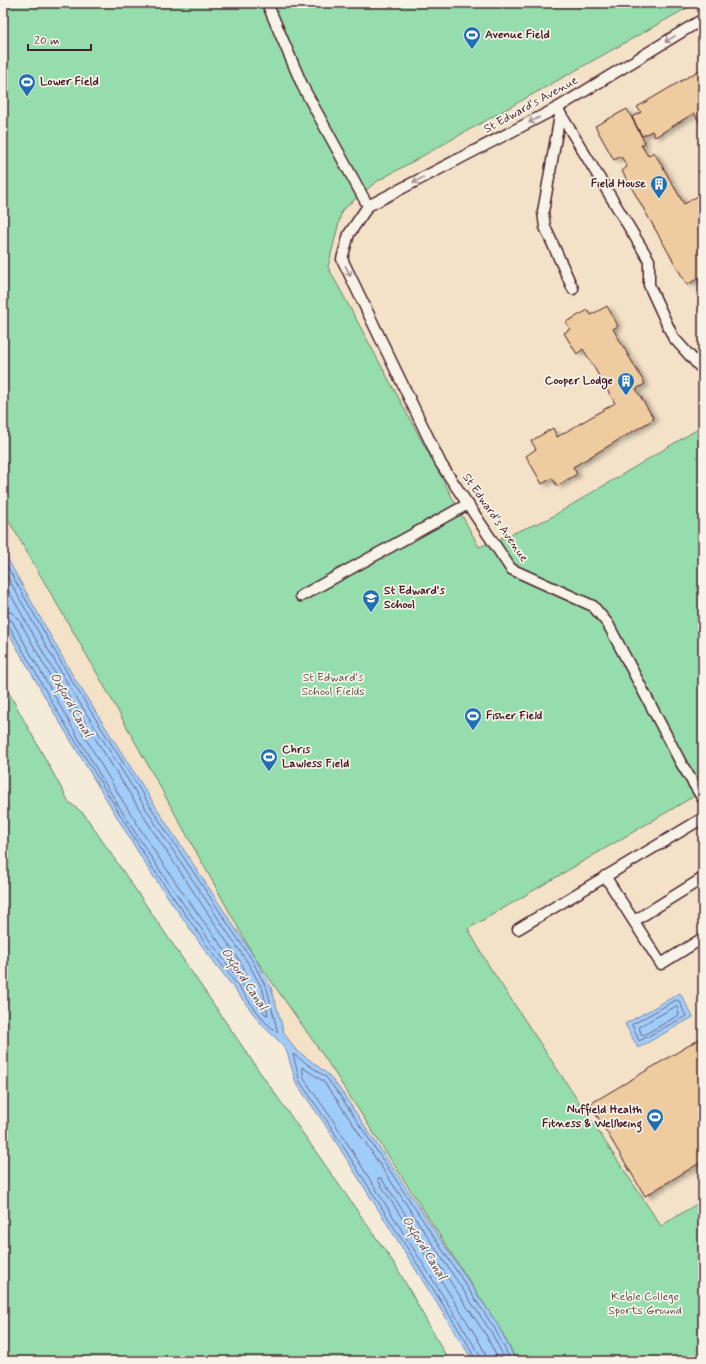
<svg xmlns="http://www.w3.org/2000/svg" width="706" height="1364" font-family="Mynerve,sans-serif">
<defs>
<filter id="shadow"><feDropShadow dx="4.5" dy="2.5" stdDeviation="2" flood-color="#0004"/></filter>
</defs>
<rect width="100%" height="100%" fill="#f5ebd9"/>
<filter id="ink" filterUnits="userSpaceOnUse"><feTurbulence type="fractalNoise" baseFrequency=".025" numOctaves="2"/><feDisplacementMap in="SourceGraphic" scale="8" xChannelSelector="R" yChannelSelector="G"/><feConvolveMatrix kernelMatrix="1 2 1 2 8 2 1 2 1" color-interpolation-filters="sRGB"/></filter>
<g filter="url(#ink)">
<path fill="#f3e2c8" d="M3,3H703V1200L499,1327L329,1075L295,1049L284,1033L271,987L255,958L168,826L73,676L3,551Z"/>
<path fill="#95ddac" stroke="#707e6c" d="M3,3H696L376,182L342,210L328,267L479,547L548,519L703,426V791L468,929L489,966L661,1226L703,1200V1361H517L499,1327L323,1055L255,958L93,666L3,511Z
M3,682L69,802L84,814L255,1065L396,1266L449,1361H3Z"/>
<path fill="#a0ccfa" stroke="#7e87a7" d="M3,551L73,676L168,826L255,958L271,987L284,1033L295,1049L329,1075L344,1095L499,1327L516,1361H473L324,1123L296,1083L287,1052L282,1044L262,1025L202,946L149,870L53,711L3,623Z
M680,993L693,1017L638,1048L625,1024Z"/>
<g fill="none" stroke-linecap="round" stroke-linejoin="round">
<path stroke="#6c647e" stroke-width="1" d="M3,559L70,678L164,828L252,960L267,989L278,1033L265,1022L206,944L152,867L56,709L8,624L3,622
M3,569L66,681L160,831L248,963L263,990L268,1015L265,1014C228,966 191,916 157,866C104,787 59,703 12,621L8,617H3
M3,581L61,684L155,834L243,966L246,973L245,975L243,974C215,937 187,900 161,861C109,783 64,700 18,618L11,612L3,611
M677,1000L679,1001L686,1016L639,1041L632,1025Z
M675,1007H677L679,1015L644,1035L641,1034L639,1027Z
M476,1361L466,1341L327,1121L300,1082L293,1054L326,1077L341,1097L495,1329L511,1361
M481,1361L480,1356L470,1339L332,1119L304,1079L302,1067L323,1081L337,1100L491,1332L506,1361
M487,1361L485,1353L476,1336L378,1180V1178H381L486,1335L499,1361"/>
</g>
<path fill="#eecc9f" stroke="#4a1f2b" filter="url(#shadow)" d="M703,68V128L694,113L655,137L652,131L642,136L632,117L641,112L637,107Z
M627,109L645,143L641,145L648,156L654,152L684,204L703,193V225L698,228L703,237V282L700,277L687,285L622,171L627,167L621,156L614,160L595,126Z
M607,306L618,326L613,329L645,384L636,389L654,419L573,467L577,474L557,486L552,478L542,484L526,456L536,449L531,441L553,428L557,437L615,403L583,349L577,354L564,333L570,329L566,322L588,310L591,315Z
M703,1037V1161L645,1196L590,1104Z"/>
<g fill="none" stroke-linecap="round" stroke-linejoin="round">
<g stroke="#4a1f2b" stroke-width="13">
<path id="service" d="M267,3L303,87L368,206
M703,19L557,108L368,206L349,234L342,259L441,464L511,569L593,606L608,624L681,763L703,799
M557,108L649,260V285L673,337L699,366L703,363
M560,115L543,212L545,227L573,289
M301,596L468,504
M605,876L661,964L703,938
M634,921L703,878
M518,929L703,818"/>
</g>
<use href="#service" stroke="#f7f3e8" stroke-width="10"/>
</g>
<defs><path id="oneway-shaft" d="M-6 0H5M1.5-3L5.5 0L1.5 3" fill="none" stroke-width="1.6" stroke-linecap="round" stroke-linejoin="round"/></defs>
<g stroke="#a0898a">
<use href="#oneway-shaft" transform="translate(670 39) rotate(149)"/>
<use href="#oneway-shaft" transform="translate(534 120) rotate(152)"/>
<use href="#oneway-shaft" transform="translate(418 180) rotate(152)"/>
<use href="#oneway-shaft" transform="translate(348 271) rotate(64)"/>
</g>
</g>
<defs>
<g id="stadium-pin" transform="scale(0.9)"><path d="M0 17L-7.5 6A9.5 9.5 0 1 1 7.5 6Z" fill="#1f6fb2" stroke="#f7f3e8"/><path d="M0-5a6.5 5 0 1 0 0 10a6.5 5 0 1 0 0-10ZM-3.5-1.8h7v3.6h-7Z" fill="#fff"/></g>
<g id="building-pin" transform="scale(0.9)"><path d="M0 17L-7.5 6A9.5 9.5 0 1 1 7.5 6Z" fill="#1f6fb2" stroke="#f7f3e8"/><path d="M-4-6H4V6H1V3H-1V6H-4ZM-2.5-4.3h1.7v1.8h-1.7ZM.8-4.3h1.7v1.8H.8ZM-2.5-1h1.7V.8h-1.7ZM.8-1h1.7V.8H.8Z" fill="#fff"/></g>
<g id="school-pin" transform="scale(0.9)"><path d="M0 17L-7.5 6A9.5 9.5 0 1 1 7.5 6Z" fill="#1f6fb2" stroke="#f7f3e8"/><path d="M0-5L7-2L0 1L-7-2ZM-4 1L0 2.5L4 1V4Q0 6-4 4Z" fill="#fff"/></g>
</defs>
<g fill-rule="evenodd">
<use href="#stadium-pin" x="472" y="35"/>
<use href="#stadium-pin" x="27" y="82"/>
<use href="#building-pin" x="659" y="184"/>
<use href="#building-pin" x="626" y="381"/>
<use href="#school-pin" x="371" y="598"/>
<use href="#stadium-pin" x="473" y="716"/>
<use href="#stadium-pin" x="269" y="757"/>
<use href="#stadium-pin" x="655" y="1117"/>
</g>
<g text-anchor="middle" dominant-baseline="central" stroke-width="3.5" stroke-linejoin="round" paint-order="stroke">
<g font-size="12" font-weight="bold" fill="#4a1f2b" stroke="#f7f3e8" text-anchor="start">
<text x="485" y="35">Avenue Field</text>
<text x="40" y="82">Lower Field</text>
<text x="646" y="184" text-anchor="end">Field House</text>
<text x="613" y="381" text-anchor="end">Cooper Lodge</text>
<text x="384" y="591">St Edward's<tspan x="384" dy="14">School</tspan></text>
<text x="486" y="716">Fisher Field</text>
<text x="282" y="750">Chris<tspan x="282" dy="14">Lawless Field</tspan></text>
<text x="642" y="1110" text-anchor="end">Nuffield Health<tspan x="642" dy="14">Fitness &amp; Wellbeing</tspan></text>
</g>
<g font-size="12" fill="#4a1f2b" stroke="#f7f3e8">
<text transform="translate(531 105) rotate(-29)">St Edward's Avenue</text>
<text transform="translate(495 518) rotate(55)">St Edward's Avenue</text>
</g>
<g font-size="12" fill="#5d4e4b" stroke="#f7f3e8">
<text x="333" y="678">St Edward's<tspan x="333" dy="14">School Fields</tspan></text>
<text x="645" y="1297">Keble College<tspan x="645" dy="14">Sports Ground</tspan></text>
</g>
<g font-size="13" font-style="italic" fill="#604a5f" stroke="#f7f3e8">
<text transform="translate(71 705) rotate(60)">Oxford Canal</text>
<text transform="translate(244 979) rotate(56)">Oxford Canal</text>
<text transform="translate(424 1248) rotate(58)">Oxford Canal</text>
</g>
</g>
<rect width="706" height="1364" fill="none" stroke="#f7f3e8" stroke-width="16"/>
<rect x="8" y="8" width="690" height="1348" fill="none" stroke="#4a1f2b" stroke-width="1.5" filter="url(#ink)"/>
<path d="M28 44v6h63v-6" fill="none" stroke="#4a1f2b" stroke-width="2"/>
<text x="34" y="44" font-size="12" fill="#4a1f2b" stroke="#f7f3e8" stroke-width="3" paint-order="stroke">20 m</text>
</svg>
